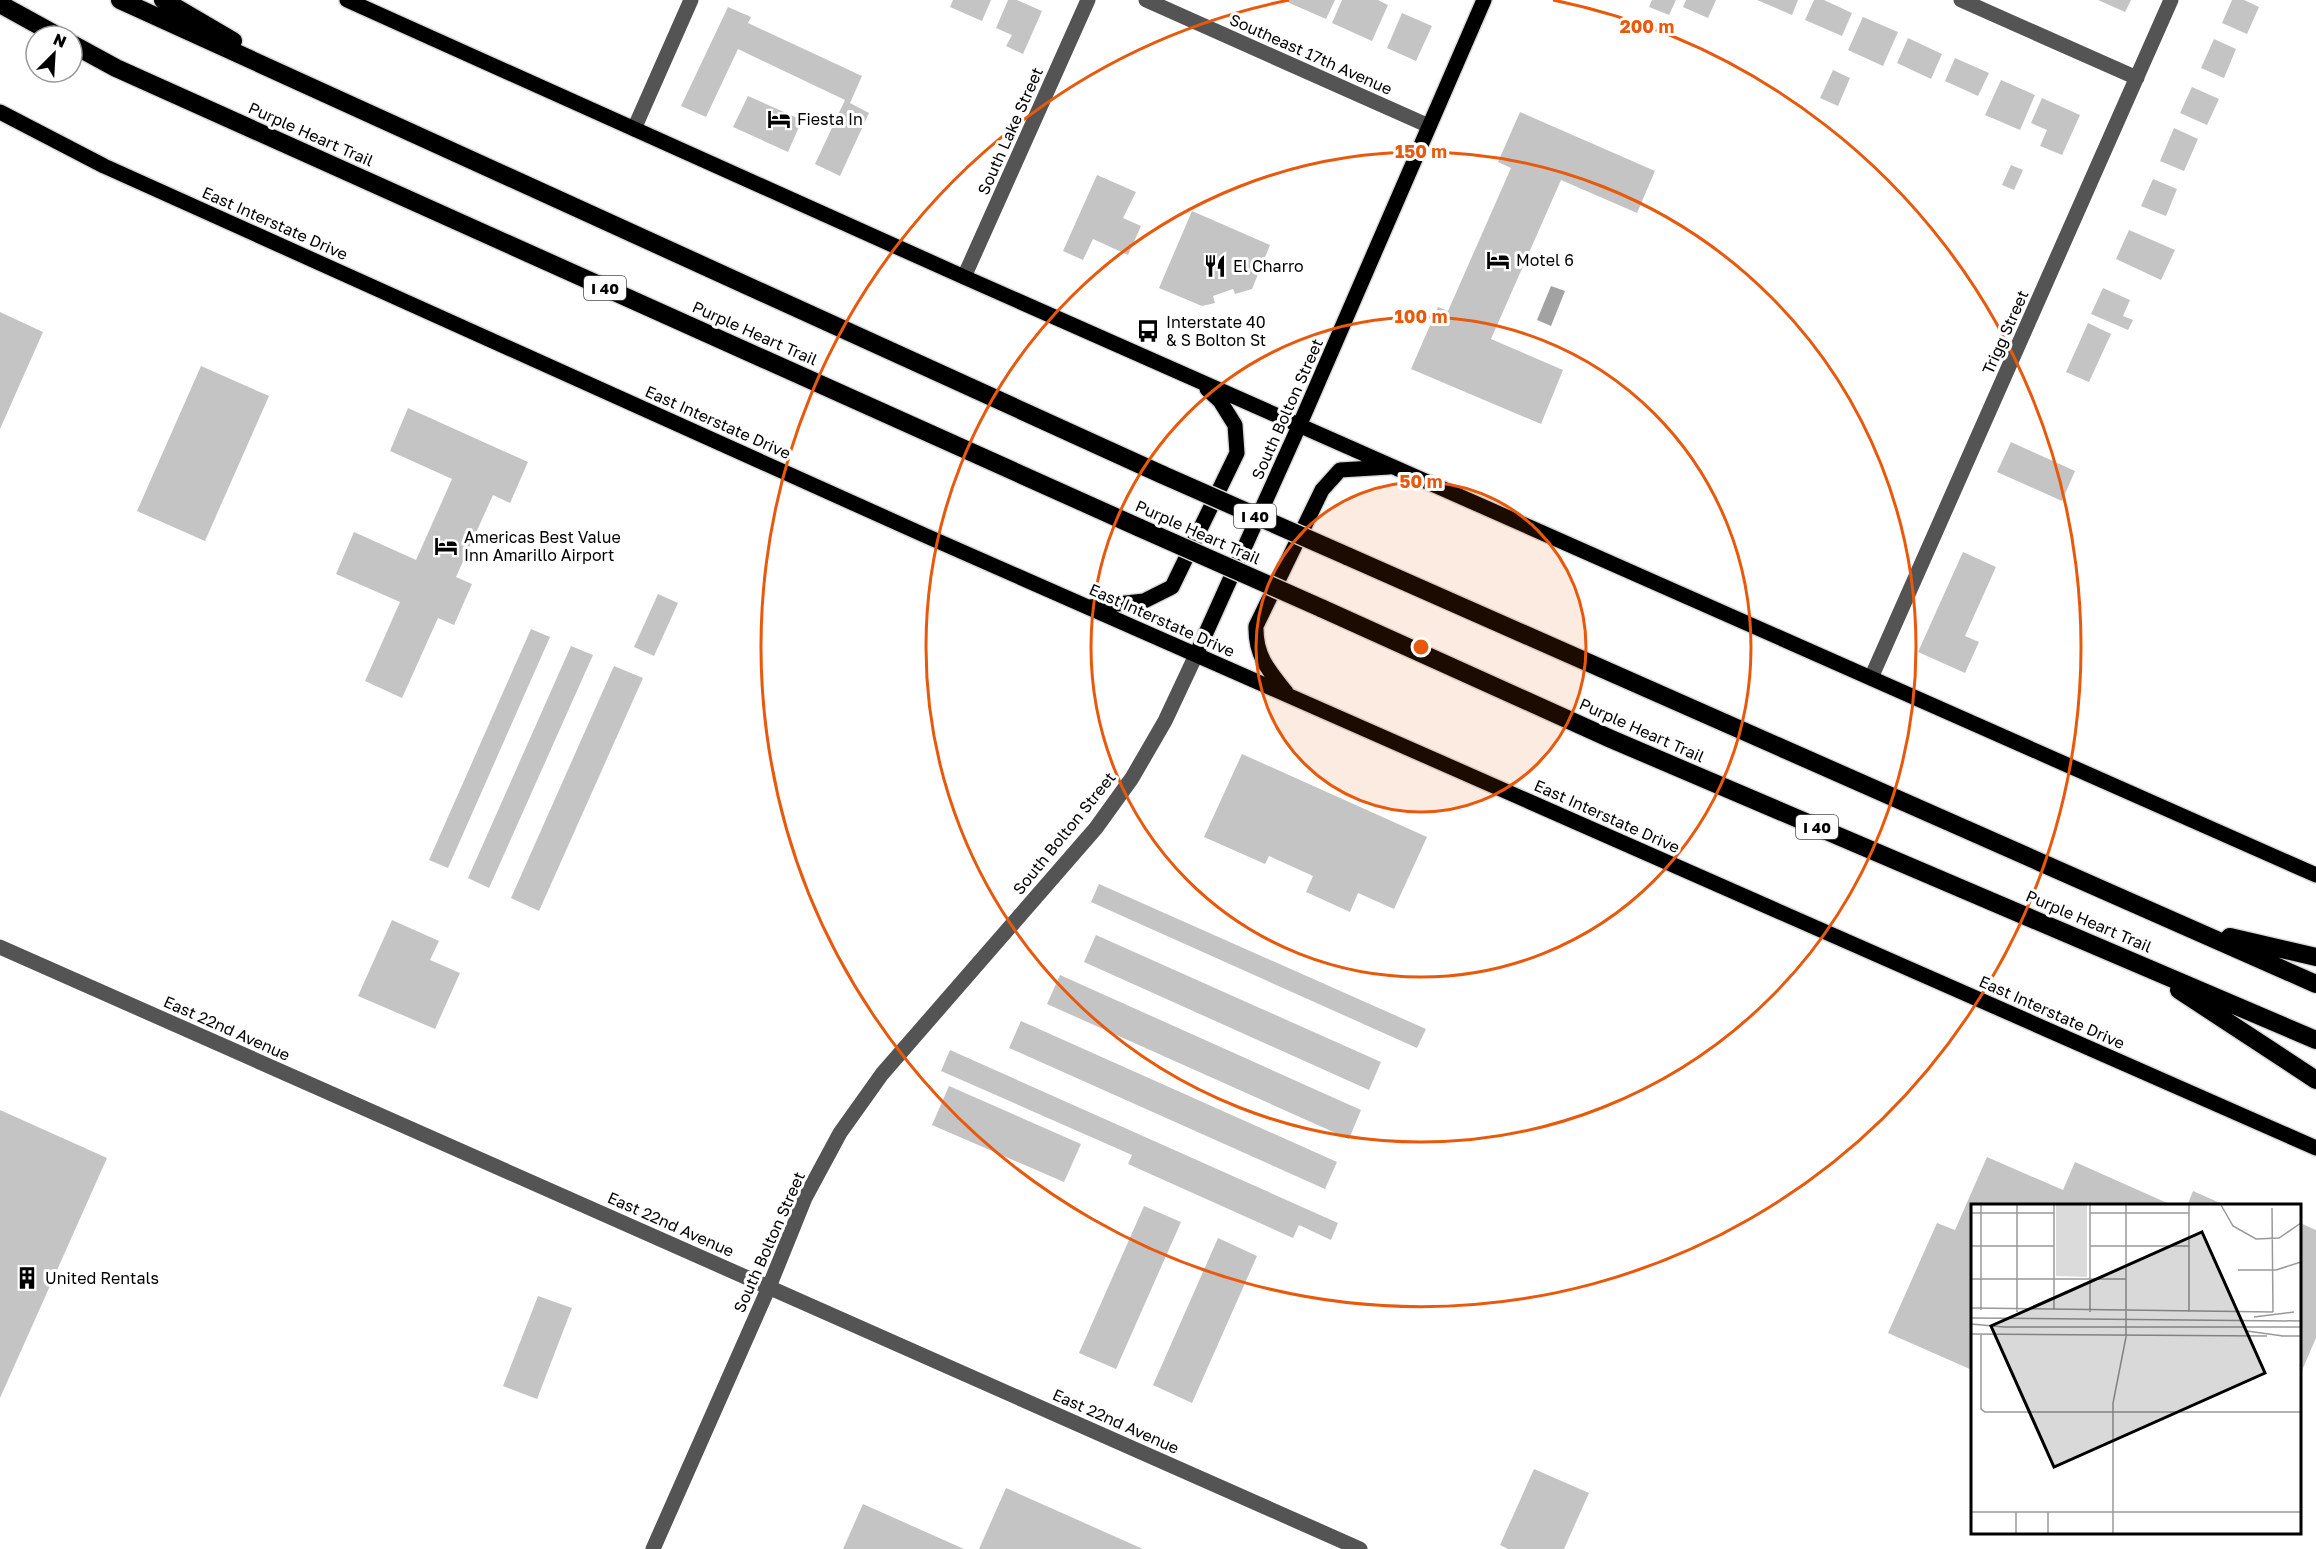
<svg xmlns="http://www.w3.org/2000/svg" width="2316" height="1549" font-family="'Golos Text',sans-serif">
<rect width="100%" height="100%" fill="#fff"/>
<path fill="#a2a2a2" d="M1551,286L1565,291L1551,326L1537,320Z"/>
<path fill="#c4c4c4" d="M953,0H991L982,21L950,7Z
M1008,0H1017L1042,11L1023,54L1006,46L1012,35L996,28Z
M1288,0H1335L1326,19L1287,2Z
M1342,0H1378L1388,5L1372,41L1332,23Z
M1652,0H1676L1669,15L1649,7Z
M1686,0H1716L1708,18L1683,7Z
M1757,0H1798L1792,15Z
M1814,0H1824L1852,13L1842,36L1805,20Z
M2098,0H2131L2125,12Z
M2232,0H2244L2259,7L2247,34L2222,23Z
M728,7L751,17L748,23L862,76L850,103L869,113L840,176L815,164L845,100L738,49L706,117L681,106Z
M1402,13L1432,26L1416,61L1387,48Z
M1863,17L1898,32L1883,66L1848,50Z
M1908,38L1942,54L1931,79L1897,63Z
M2214,39L2236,49L2224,78L2201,68Z
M1955,58L1989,73L1978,96L1945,81Z
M1833,70L1850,78L1838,106L1820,98Z
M2001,80L2035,95L2020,130L1985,115Z
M2192,87L2219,99L2207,125L2180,113Z
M748,96L802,120L788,152L733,127Z
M2042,98L2080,115L2062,155L2040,146L2047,130L2031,123Z
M1520,112L1655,171L1637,213L1561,180L1491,339L1563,370L1541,424L1411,369L1438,307L1448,311L1511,168L1498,162Z
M2174,128L2198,139L2184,171L2160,161Z
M2011,165L2023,170L2014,190L2002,185Z
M1097,175L1136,192L1123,218L1141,226L1128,255L1093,239L1083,260L1063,251Z
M2153,179L2177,189L2166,216L2141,206Z
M1192,211L1270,245L1252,289L1235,294L1233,289L1213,296L1215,303L1202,306L1159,288Z
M2129,230L2175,250L2161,280L2116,259Z
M2103,288L2130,300L2123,316L2133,320L2128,330L2091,314Z
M0,312L43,332L0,429Z
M2088,323L2111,334L2089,382L2066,372Z
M201,366L269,396L205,541L137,511Z
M408,408L528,462L510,503L493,495L456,577L472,584L454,625L438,618L402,698L365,681L400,602L336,574L354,532L416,560L452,479L390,451Z
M2011,442L2075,471L2062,501L1997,472Z
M1963,552L1996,567L1965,636L1979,642L1965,673L1918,652Z
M658,594L678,603L654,656L634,647Z
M531,629L550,637L448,868L429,860Z
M571,646L593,655L489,888L468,878Z
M614,666L643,678L539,911L511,898Z
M1242,754L1427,837L1394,909L1358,893L1350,912L1306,892L1313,876L1269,856L1265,864L1204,837Z
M1099,884L1426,1029L1417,1048L1091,902Z
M392,920L439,941L430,960L460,973L435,1029L358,996Z
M1096,935L1381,1062L1369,1090L1084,962Z
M1060,975L1361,1110L1349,1139L1047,1004Z
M1021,1021L1337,1162L1325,1189L1009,1048Z
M950,1050L1338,1223L1331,1240L1299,1225L1293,1238L1128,1164L1132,1155L941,1071Z
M949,1086L1081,1144L1064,1182L932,1125Z
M0,1110L107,1158L0,1398Z
M1987,1157L2063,1190L2075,1162L2174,1206H1972V1370L1888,1333L1937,1223L1955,1230Z
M2193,1191L2227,1206H2187Z
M1144,1206L1181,1222L1116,1369L1079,1353Z
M2300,1223L2316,1230V1338L2300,1375Z
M1218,1238L1257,1256L1192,1403L1153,1385Z
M538,1296L572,1308L537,1399L503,1386Z
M1534,1469L1589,1493L1564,1549H1508L1500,1545Z
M1006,1488L1143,1549H979Z
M863,1504L964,1549H843Z"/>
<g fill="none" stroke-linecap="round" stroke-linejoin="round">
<g stroke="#dbdbdb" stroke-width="18">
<path id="major" d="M347,0L964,277L2316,875
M0,112L104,166L924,535L2316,1148
M1090,607L1144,601L1172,587L1237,453L1235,425L1220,401L1207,389
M1196,655L1300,424L1484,0
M1286,692C1268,670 1255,655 1256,626L1322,490L1340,470L1389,467"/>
</g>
<g stroke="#dbdbdb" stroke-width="21">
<path id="highway" d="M120,0L1163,475
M163,0L233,41
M0,4L58,36
M72,44L116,68L1140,528
M1347,556L2316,984
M1321,608L1611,739L2316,1040
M2230,937L2316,957
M2179,990L2316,1080"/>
</g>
<path stroke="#545454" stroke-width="15" d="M1146,0L1429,126
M1961,0L2137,78
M634,129L691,0
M964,277L1088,0
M1871,678L2171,0
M0,947L1360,1549
M653,1549L769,1287L805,1198L840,1133L882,1074L1096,828L1132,778L1165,721L1196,655"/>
<use href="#major" stroke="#000" stroke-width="15"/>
<use href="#highway" stroke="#000" stroke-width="18"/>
<g stroke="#dbdbdb" stroke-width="21" stroke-linecap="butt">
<path id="highway-bridge" d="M1163,475L1347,556
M1140,528L1321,608"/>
</g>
<use href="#highway-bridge" stroke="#000" stroke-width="18"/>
</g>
<circle cx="1421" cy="647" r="165" fill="#e8590c" fill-opacity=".12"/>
<g fill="none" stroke="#e8590c" stroke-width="3">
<circle cx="1421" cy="647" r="165"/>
<circle cx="1421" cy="647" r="330"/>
<circle cx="1421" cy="647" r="495"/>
<path d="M1553 0A660 660 0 1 1 1289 0"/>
</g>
<defs>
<g id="hotel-bare" transform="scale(1.8)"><path d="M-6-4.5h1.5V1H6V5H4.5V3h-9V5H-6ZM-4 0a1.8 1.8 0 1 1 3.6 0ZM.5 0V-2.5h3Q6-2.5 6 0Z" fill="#000" stroke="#fff" stroke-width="2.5" paint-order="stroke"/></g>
<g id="restaurant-bare" transform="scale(1.8)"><path d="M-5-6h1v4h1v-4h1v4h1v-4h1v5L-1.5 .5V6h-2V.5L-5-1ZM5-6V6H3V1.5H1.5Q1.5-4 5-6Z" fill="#000" stroke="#fff" stroke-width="2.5" paint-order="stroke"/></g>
<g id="bus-bare" transform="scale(1.8)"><path d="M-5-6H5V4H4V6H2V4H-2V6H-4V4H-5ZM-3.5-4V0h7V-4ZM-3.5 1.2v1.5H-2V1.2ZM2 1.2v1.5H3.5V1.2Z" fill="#000" stroke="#fff" stroke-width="2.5" paint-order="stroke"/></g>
<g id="building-bare" transform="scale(1.8)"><path d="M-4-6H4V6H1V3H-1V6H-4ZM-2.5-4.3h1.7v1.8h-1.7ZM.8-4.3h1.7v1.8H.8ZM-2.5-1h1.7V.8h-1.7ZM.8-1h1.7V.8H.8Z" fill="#000" stroke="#fff" stroke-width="2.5" paint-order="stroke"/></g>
</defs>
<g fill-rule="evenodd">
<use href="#hotel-bare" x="779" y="119"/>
<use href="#hotel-bare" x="1498" y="260"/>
<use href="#restaurant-bare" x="1215" y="266"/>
<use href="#bus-bare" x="1148" y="331"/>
<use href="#hotel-bare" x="446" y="546"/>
<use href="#building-bare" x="27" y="1278"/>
</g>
<g text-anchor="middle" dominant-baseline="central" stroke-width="6" stroke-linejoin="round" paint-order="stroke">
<g fill="#fff" stroke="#4c4c4c" stroke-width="1.5">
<rect x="584" y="276" width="42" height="24" rx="4.5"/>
<rect x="1234" y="504" width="42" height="24" rx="4.5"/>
<rect x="1796" y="815" width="42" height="24" rx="4.5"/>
</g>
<g font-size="15" font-weight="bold" fill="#000">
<text x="605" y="288">I 40</text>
<text x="1255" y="516">I 40</text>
<text x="1817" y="827">I 40</text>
</g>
<g font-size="16" fill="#000" stroke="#fff">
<text transform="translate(1311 54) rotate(24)">Southeast 17th Avenue</text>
<text transform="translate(1010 131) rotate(-66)">South Lake Street</text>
<text transform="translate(311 134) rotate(24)">Purple Heart Trail</text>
<text transform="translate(275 223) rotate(24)">East Interstate Drive</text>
<text transform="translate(2005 332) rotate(-66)">Trigg Street</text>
<text transform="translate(755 333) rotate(24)">Purple Heart Trail</text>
<text transform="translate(1287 409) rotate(-66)">South Bolton Street</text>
<text transform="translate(718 422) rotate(24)">East Interstate Drive</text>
<text transform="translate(1198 532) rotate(24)">Purple Heart Trail</text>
<text transform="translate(1162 620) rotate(24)">East Interstate Drive</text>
<text transform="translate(1642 730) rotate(24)">Purple Heart Trail</text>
<text transform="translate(1607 816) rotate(24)">East Interstate Drive</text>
<text transform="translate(1064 833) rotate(-51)">South Bolton Street</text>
<text transform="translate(2089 921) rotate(23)">Purple Heart Trail</text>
<text transform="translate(2052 1012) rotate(24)">East Interstate Drive</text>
<text transform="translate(227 1028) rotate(24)">East 22nd Avenue</text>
<text transform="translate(671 1224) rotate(24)">East 22nd Avenue</text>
<text transform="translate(769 1242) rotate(-66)">South Bolton Street</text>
<text transform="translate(1116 1421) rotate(24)">East 22nd Avenue</text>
</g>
<g font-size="16" fill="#000" stroke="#fff" text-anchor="start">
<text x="797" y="119">Fiesta In</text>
<text x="1516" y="260">Motel 6</text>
<text x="1233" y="266">El Charro</text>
<text x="1166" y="322">Interstate 40<tspan x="1166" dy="18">&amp; S Bolton St</tspan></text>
<text x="464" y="537">Americas Best Value<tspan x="464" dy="18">Inn Amarillo Airport</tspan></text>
<text x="45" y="1278">United Rentals</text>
</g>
</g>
<g transform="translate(1971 1204)">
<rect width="330" height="330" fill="#fff"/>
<path d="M85,1H116V73L85,72Z" fill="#dbdbdb"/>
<path fill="none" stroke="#999" stroke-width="1.5" d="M10,1V106M46,1V108M83,1V106M119,1V108M155,1V133M218,1V108M250,1L262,22L285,35L308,34L330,19M301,4L302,108M0,9H83M119,9H218M0,42H83M119,42H218M267,66H305L330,58M0,75H155M0,104L302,108M283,113L323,108M0,114L330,117M0,120L33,123H330M276,127L312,132M0,130L296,132M10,131V205L14,208H330M310,132H330M0,308H330M45,308V329M77,308V329M142,329V199L155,133"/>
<path fill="#000" fill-opacity="0.15" stroke="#000" stroke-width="3" d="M231,28L294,169L83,263L20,122Z"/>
<rect width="330" height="330" fill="none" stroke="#000" stroke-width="3"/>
</g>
<circle cx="1421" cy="647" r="9" fill="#e8590c" stroke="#fff" stroke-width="3"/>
<g font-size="18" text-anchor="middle" font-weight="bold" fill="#e8590c" stroke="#fff" stroke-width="6" stroke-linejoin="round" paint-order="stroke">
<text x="1647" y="33">200 m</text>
<text x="1421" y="158">150 m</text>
<text x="1421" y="323">100 m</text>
<text x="1421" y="488">50 m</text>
</g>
<g transform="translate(54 54) rotate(24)"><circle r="28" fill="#ffffff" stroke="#999999" stroke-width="1.5"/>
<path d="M0-4.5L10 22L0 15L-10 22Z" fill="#000000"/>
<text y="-9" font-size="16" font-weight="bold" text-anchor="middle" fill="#000000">N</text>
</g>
</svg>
